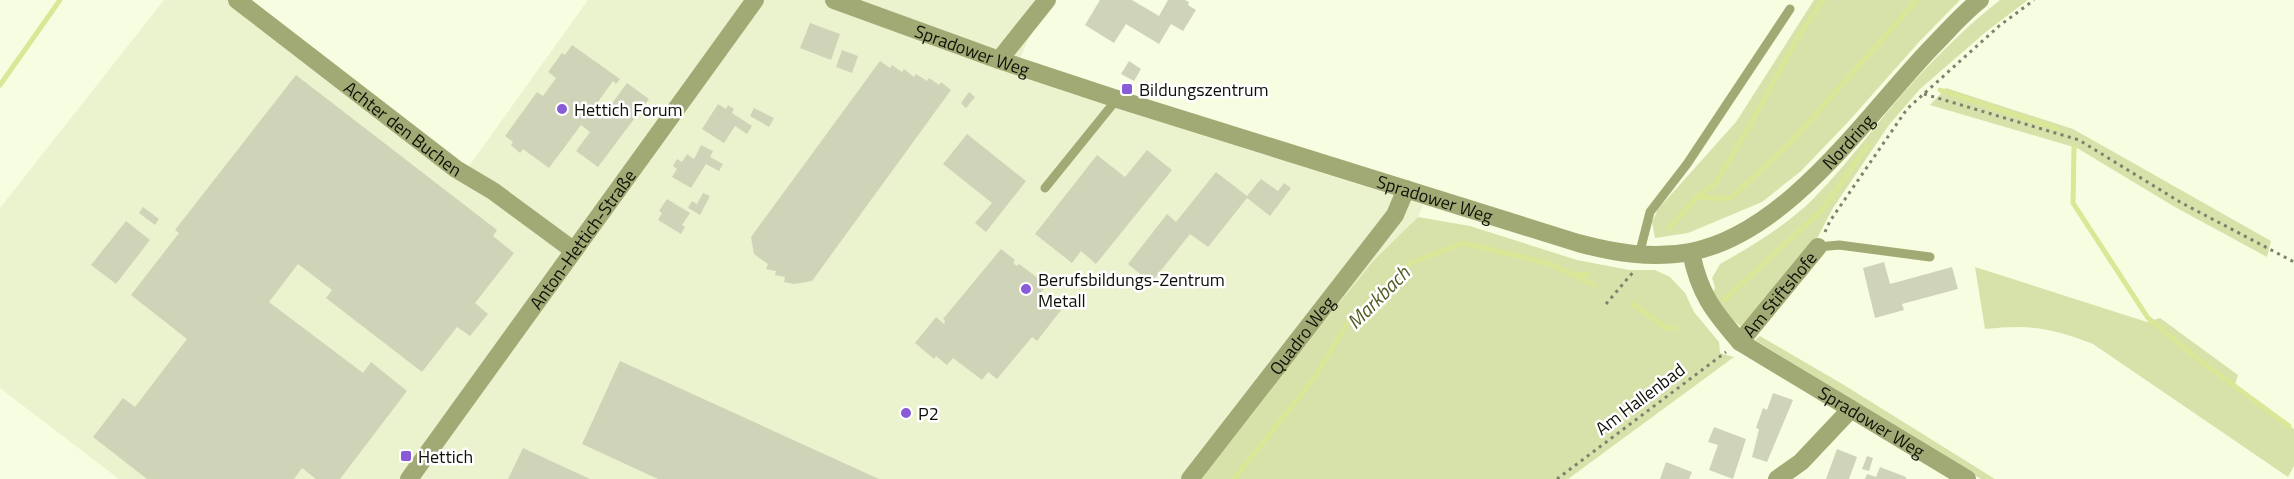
<svg xmlns="http://www.w3.org/2000/svg" width="2294" height="479" font-family="'Titillium Web',sans-serif">
<rect width="100%" height="100%" fill="#f7fde0"/>
<path fill="#ebf2ce" d="M164,0H250L467,169L588,0H1057L1032,31L1013,74L1423,205L1418,217L1373,261L1200,479H119L0,388V208Z"/>
<path fill="#d7e2aa" d="M1814,0H1960L1919,42L1848,122L1801,171L1762,202L1688,233L1655,238L1652,222L1658,209L1736,122Z
M2000,0H2028L1987,31L1920,89L1889,125L1833,208L1812,248L1744,329L1727,315L1713,295L1715,287L1712,278L1720,264C1752,246 1787,225 1813,199C1850,162 1879,119 1914,81C1941,52 1969,24 2000,0Z
M1946,88L2073,129L2271,241L2267,257L2175,207L2077,148L1930,105Z
M1418,217L1470,226L1577,260L1629,270H1655L1670,277L1685,293L1694,312L1719,342L1720,353L1734,357L1568,479H1198L1373,261Z
M1975,267L2147,322L2160,318L2238,375L2234,388L2294,429V466L2288,477L2093,344C2052,328 2030,324 1985,329Z
M1760,336L1844,385L1995,479H1981L1755,340Z"/>
<g fill="none" stroke-linecap="round" stroke-linejoin="round">
<path stroke="#d9e796" stroke-width="5" d="M0,85L60,0
M1940,90L2058,129
M2074,147L2073,203L2148,318L2199,360L2289,426
M1697,197L1728,199L1732,197L1792,141L1917,0
M1669,228L1697,197L1716,183L1750,125L1800,34L1823,0
M1574,275L1594,285
M1724,300L1822,210L1868,145
M1633,304L1666,328H1675
M1234,479L1315,377L1347,324L1410,263L1463,243L1547,263L1574,275L1588,274"/>
</g>
<path fill="#cfd4b9" d="M1100,0H1132L1159,16L1168,0H1185L1189,2L1188,5L1196,10L1183,31L1171,24L1159,44L1126,24L1114,43L1085,25Z
M810,23L840,34L831,60L800,48Z
M572,45L620,79L616,84L613,81L595,106L605,113L627,83L649,99L598,167L576,151L590,132L581,125L549,168L523,149L520,153L511,145L513,142L505,136L537,92L543,96L556,78L548,72L562,53L565,55Z
M842,50L858,56L852,73L836,67Z
M880,61L890,68L892,65L902,72L904,69L914,77L916,74L927,81L929,78L939,85L941,82L951,90L812,281L794,284L784,282L785,277L775,275L776,271L766,269L768,264L754,254L751,237Z
M1129,61L1141,69L1134,81L1121,74Z
M296,75L497,230L493,236L514,253L475,303L488,314L470,336L457,327L422,372L326,298L332,290L298,264L269,302L363,373L371,362L407,391L340,479H316L302,468L294,479H147L93,437L123,398L135,407L187,339L131,295L179,233L175,230Z
M969,92L975,97L966,108L961,103Z
M718,104L726,109L728,105L734,109L732,113L752,126L747,134L735,126L724,143L702,129Z
M754,108L774,118L769,127L750,116Z
M967,134L1026,181L986,232L975,223L992,203L943,164Z
M701,145L713,151L710,157L723,164L719,171L706,164L691,188L672,177L677,169L673,166L677,159L682,162L687,154L694,159Z
M1147,150L1172,170L1096,264L1081,251L1072,263L1035,234L1097,155L1125,177Z
M1216,172L1247,196L1261,179L1278,191L1284,183L1291,188L1270,216L1247,198L1208,247L1190,234L1151,283L1128,264L1167,214L1176,222Z
M703,193L710,196L700,215L688,208L692,201L697,204Z
M667,199L690,213L682,225L685,227L681,234L658,220L662,213L659,211Z
M143,207L159,219L155,225L139,213Z
M126,221L150,240L116,284L91,265Z
M1001,249L1015,260L1013,263L1017,266L1019,264L1047,285L1039,295L1048,302L1053,295L1065,305L1037,341L1032,337L997,379L988,372L982,380L953,358L947,365L936,356L934,359L915,343L936,317L944,324L945,321L943,319Z
M1884,262L1890,284L1952,267L1958,289L1902,304L1904,310L1875,318L1863,268Z
M620,361L879,479H658L582,444Z
M1773,393L1793,400L1767,462L1752,457L1759,429L1756,428L1763,408L1767,410Z
M1714,427L1746,439L1733,479L1709,470L1718,445L1708,442Z
M523,448L590,479H508Z
M1837,449L1857,457L1849,479H1826Z
M1867,456L1873,458L1869,471L1862,469Z
M1666,462L1692,472L1689,479H1660Z
M1880,467L1906,477V479H1865L1867,474L1876,477Z"/>
<g fill="none" stroke-linecap="round" stroke-linejoin="round">
<path stroke="#7d816e" stroke-width="3" stroke-dasharray="3 4.5" stroke-linecap="butt" d="M1924,94L2079,140L2180,202L2294,262
M1825,232L1830,221L1907,109L1999,26L2034,0
M1606,304L1634,271
M1557,479L1726,352"/>
<path stroke="#a1aa75" stroke-width="9" d="M1045,188L1117,99
M1818,247L1839,245L1930,257
M1639,255L1650,212L1687,164L1790,9"/>
<g stroke="#a1aa75" stroke-width="18">
<path id="s1" d="M237,0L456,169L493,191L573,250"/>
<path id="s2" d="M834,0L999,60L1117,99L1578,243C1615,253 1652,259 1690,252C1787,234 1866,116 1931,48C1947,32 1962,14 1980,0"/>
<path d="M999,60L1047,0"/>
<path id="s3" d="M1691,252C1699,293 1713,311 1740,342L1967,479"/>
<path id="s4" d="M1740,342L1818,247"/>
<path id="s5" d="M409,479L755,0"/>
<path id="s6" d="M1190,479L1395,215L1406,189"/>
<path d="M1777,479L1801,462L1851,409"/>
</g>
</g>
<g fill="#875cd6" stroke="#fff" stroke-width="2">
<rect x="1121" y="83" width="12" height="12" rx="3"/>
<circle cx="562" cy="109" r="6"/>
<circle cx="1026" cy="289" r="6"/>
<circle cx="906" cy="413" r="6"/>
<rect x="400" y="450" width="12" height="12" rx="3"/>
</g>
<g text-anchor="middle" dominant-baseline="central" stroke-width="5" stroke-linejoin="round" paint-order="stroke">
<g font-size="18" fill="#0f1108" stroke="#fff">
<text stroke="none"><textPath href="#s2" startOffset="147">Spradower Weg</textPath></text>
<text stroke="none"><textPath href="#s1" startOffset="210">Achter den Buchen</textPath></text>
<text stroke="none"><textPath href="#s2" startOffset="1092">Nordring</textPath></text>
<text stroke="none"><textPath href="#s2" startOffset="633">Spradower Weg</textPath></text>
<text stroke="none"><textPath href="#s5" startOffset="296">Anton-Hettich-Straße</textPath></text>
<text stroke="none"><textPath href="#s4" startOffset="62">Am Stiftshofe</textPath></text>
<text stroke="none"><textPath href="#s6" startOffset="182">Quadro Weg</textPath></text>
<text transform="translate(1640 399) rotate(-37)">Am Hallenbad</text>
<text stroke="none"><textPath href="#s3" startOffset="258">Spradower Weg</textPath></text>
</g>
<g font-size="18" fill="#0f1108" stroke="#fff" text-anchor="start">
<text x="1139" y="89">Bildungszentrum</text>
<text x="574" y="109">Hettich Forum</text>
<text x="1038" y="279">Berufsbildungs-Zentrum<tspan x="1038" dy="21">Metall</tspan></text>
<text x="918" y="413">P2</text>
<text x="418" y="456">Hettich</text>
</g>
<g font-size="20" font-style="italic" fill="#545c23" stroke="#fff">
<text transform="translate(1378 297) rotate(-45)">Markbach</text>
</g>
</g>
</svg>
